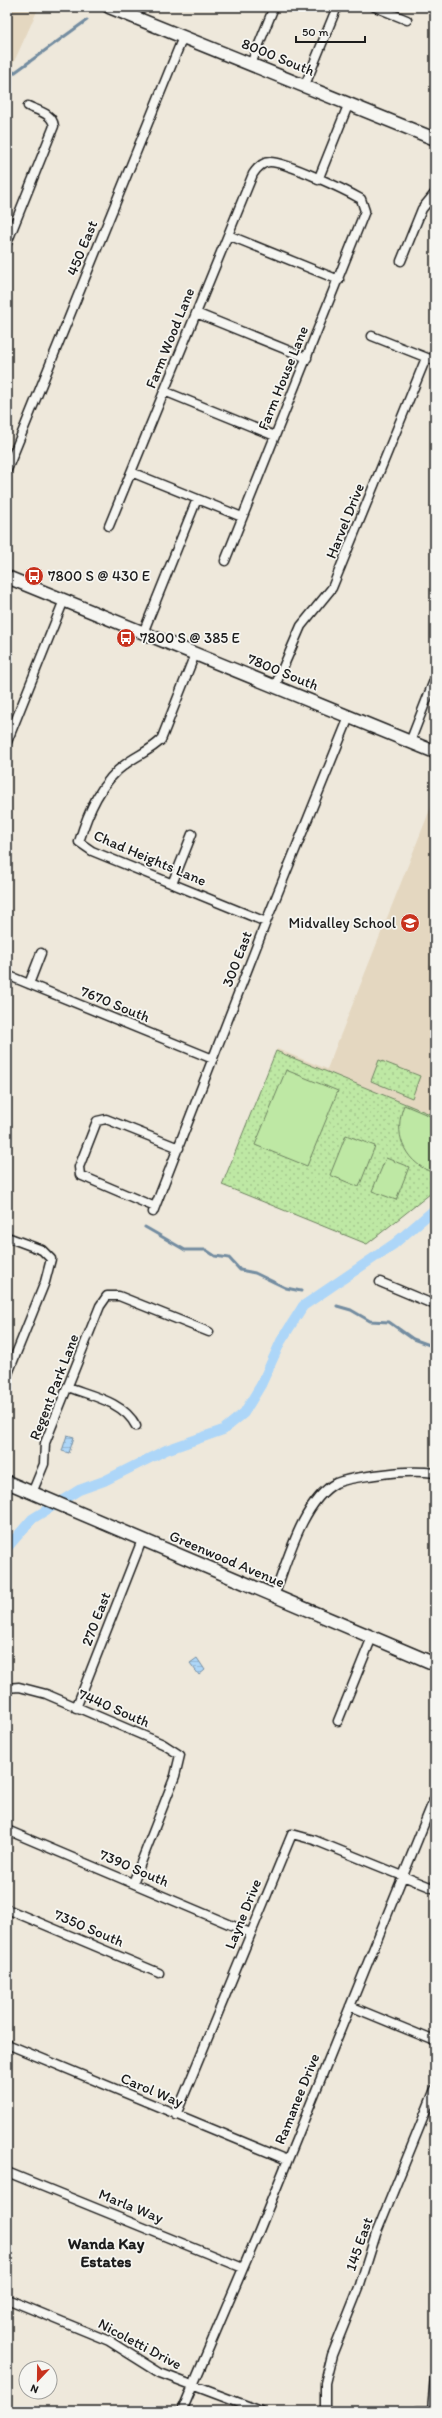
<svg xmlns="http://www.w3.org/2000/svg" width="442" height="2418" font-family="Itim,sans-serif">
<defs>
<pattern id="grass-dots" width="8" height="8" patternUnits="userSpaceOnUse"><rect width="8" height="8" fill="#bee8a4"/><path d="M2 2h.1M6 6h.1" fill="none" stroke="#a3c68d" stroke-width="1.8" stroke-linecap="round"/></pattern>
<pattern id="water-rules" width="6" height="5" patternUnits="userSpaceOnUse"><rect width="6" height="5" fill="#add6f8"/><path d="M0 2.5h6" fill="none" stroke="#94b7d4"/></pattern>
</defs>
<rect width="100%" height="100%" fill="#eee8db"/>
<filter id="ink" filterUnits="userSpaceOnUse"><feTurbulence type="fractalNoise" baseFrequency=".025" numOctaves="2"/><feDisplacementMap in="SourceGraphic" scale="8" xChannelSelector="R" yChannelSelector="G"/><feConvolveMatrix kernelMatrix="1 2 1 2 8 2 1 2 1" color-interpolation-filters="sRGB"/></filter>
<g filter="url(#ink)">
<path fill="#e4d7c0" d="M7,7H39L12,66L7,70Z
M435,797V1190L367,1244L222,1185L277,1049L327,1069Z"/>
<path fill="url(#grass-dots)" stroke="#6d8260" d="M276,1051L435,1116V1190L367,1244L222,1185Z
M379,1060L420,1076L412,1098L371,1081Z"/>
<path fill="#bee8a4" stroke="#6d8260" d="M286,1070L338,1091L307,1166L255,1145Z
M404,1105L435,1118V1163L431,1172C403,1160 393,1133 404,1105Z
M346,1135L375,1146L359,1187L330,1175Z
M386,1158L409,1167L396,1200L372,1191Z"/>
<path fill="url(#water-rules)" stroke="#738ca0" d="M67,1435L74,1437L69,1453L62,1451Z
M197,1658L205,1670L199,1675L190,1663Z"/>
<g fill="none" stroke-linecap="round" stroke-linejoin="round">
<path stroke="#738ca0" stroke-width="3" d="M7,78L87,20
M145,1227L185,1250H206L215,1256L229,1258L240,1270L255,1273L286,1288L301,1291
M337,1306L351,1310L370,1321L389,1322L413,1339L435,1347"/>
<path stroke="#add6f8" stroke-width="10" d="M7,1548L32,1519L79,1490L104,1481L166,1450L223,1430L244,1413L261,1385L281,1341L303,1306L394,1244L435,1209"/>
<g stroke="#1c1c1c" stroke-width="11">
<path id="street" d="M375,7L407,20
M251,64L274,7
M305,85L337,7
M318,180L349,103
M228,235L339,280
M7,243L54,126C52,113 38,111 28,106
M401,261L422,209L435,193
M196,313L307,358
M372,336L435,361
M164,391L275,436
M7,470L183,37
M131,472L242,517
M109,526L253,174C257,168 262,162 270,162C287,162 345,190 361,199L365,211L225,561
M143,633L197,499
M195,654L161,740C151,750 138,755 127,763C101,781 88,812 79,842L92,851L266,922
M275,686L301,626L332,588L426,358
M7,742L64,600
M410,742L435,678
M172,884L192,834
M7,975L213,1059
M29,984L41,953
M155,1207L80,1175L79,1167L95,1126L97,1121L106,1119L179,1148
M153,1212L266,922L349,717
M7,1237L42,1250L51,1259L45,1282L7,1376
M380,1282L435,1305
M68,1387C92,1396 124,1402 136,1426
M32,1493L44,1464L45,1443L100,1306L107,1296H119L209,1332
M274,1596C287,1562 303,1500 336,1483C348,1478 362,1477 375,1475C395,1472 414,1470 435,1473
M7,1688L19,1687L46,1694L163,1744L180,1755L175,1776L133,1883
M76,1708L142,1540
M338,1721L372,1637
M7,1830L250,1933
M7,1909L159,1973
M350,2006L435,2041
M7,2044L287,2160
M176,2115L292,1834L314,1840L435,1889
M7,2172L243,2268
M7,2299L109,2341L160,2373L261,2411
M432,2410L435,2376
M182,2411L259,2231L435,1797
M325,2411V2383L332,2355L360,2285L376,2234L435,2089
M417,2411H435"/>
</g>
<g stroke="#1c1c1c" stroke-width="15">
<path id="secondary" d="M109,7L435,139
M7,577L435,752
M7,1482L435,1664"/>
</g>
<use href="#street" stroke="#f6f6f2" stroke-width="8"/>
<use href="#secondary" stroke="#f6f6f2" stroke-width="12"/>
</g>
</g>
<defs>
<g id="bus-disc" transform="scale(1)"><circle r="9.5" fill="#c8321e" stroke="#f6f6f2"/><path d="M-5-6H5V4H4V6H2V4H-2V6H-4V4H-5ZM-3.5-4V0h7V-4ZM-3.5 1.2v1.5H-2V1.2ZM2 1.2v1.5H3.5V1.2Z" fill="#fff"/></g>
<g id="school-disc" transform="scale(1)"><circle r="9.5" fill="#c8321e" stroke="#f6f6f2"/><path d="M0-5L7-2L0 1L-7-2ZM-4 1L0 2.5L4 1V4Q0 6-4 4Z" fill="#fff"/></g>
</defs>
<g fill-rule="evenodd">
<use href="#bus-disc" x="34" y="576"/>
<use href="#bus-disc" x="126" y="638"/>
<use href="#school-disc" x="410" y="923"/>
</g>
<g text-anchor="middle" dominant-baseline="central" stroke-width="3.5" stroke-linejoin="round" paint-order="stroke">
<g font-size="15" fill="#1c1c1c" stroke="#f6f6f2">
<text transform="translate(278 57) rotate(22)">8000 South</text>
<text transform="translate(82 248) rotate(-68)">450 East</text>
<text transform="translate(170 338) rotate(-68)">Farm Wood Lane</text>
<text transform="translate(283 378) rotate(-68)">Farm House Lane</text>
<text transform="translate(345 521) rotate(-68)">Harvel Drive</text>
<text transform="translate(283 672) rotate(22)">7800 South</text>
<text transform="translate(150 858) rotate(23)">Chad Heights Lane</text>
<text transform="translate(237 959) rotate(-69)">300 East</text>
<text transform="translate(115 1004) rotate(22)">7670 South</text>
<text transform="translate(54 1387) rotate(-69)">Regent Park Lane</text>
<text transform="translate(227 1559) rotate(23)">Greenwood Avenue</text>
<text transform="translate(96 1619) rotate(-69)">270 East</text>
<text transform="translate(114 1708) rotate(23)">7440 South</text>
<text transform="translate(134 1868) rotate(23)">7390 South</text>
<text transform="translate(243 1914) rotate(-68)">Layne Drive</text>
<text transform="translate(89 1928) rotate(23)">7350 South</text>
<text transform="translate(152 2090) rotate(23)">Carol Way</text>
<text transform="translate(297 2099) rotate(-68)">Ramanee Drive</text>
<text transform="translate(131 2206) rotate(22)">Marla Way</text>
<text transform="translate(359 2244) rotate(-71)">145 East</text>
<text transform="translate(140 2344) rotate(28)">Nicoletti Drive</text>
</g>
<g font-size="15" fill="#1c1c1c" stroke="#f6f6f2" text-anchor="start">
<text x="48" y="576">7800 S @ 430 E</text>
<text x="140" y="638">7800 S @ 385 E</text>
<text x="396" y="923" text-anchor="end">Midvalley School</text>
</g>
<g font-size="16" font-weight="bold" fill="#1c1c1c" stroke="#f6f6f2">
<text x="106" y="2243">Wanda Kay<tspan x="106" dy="18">Estates</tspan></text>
</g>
</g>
<rect width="442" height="2418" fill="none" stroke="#f6f6f2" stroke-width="24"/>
<rect x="12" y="12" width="418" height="2394" fill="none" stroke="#1c1c1c" stroke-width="1.5" filter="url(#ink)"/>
<g transform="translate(38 2380) rotate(202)"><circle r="19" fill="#f6f6f2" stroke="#9f9f9c"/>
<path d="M0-3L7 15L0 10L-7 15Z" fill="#c8321e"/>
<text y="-6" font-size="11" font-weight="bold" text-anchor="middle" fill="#1c1c1c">N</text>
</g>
<path d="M296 36v6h69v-6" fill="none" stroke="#1c1c1c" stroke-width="2"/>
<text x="302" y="36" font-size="12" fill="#1c1c1c" stroke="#f6f6f2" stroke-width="3" paint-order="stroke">50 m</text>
</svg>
